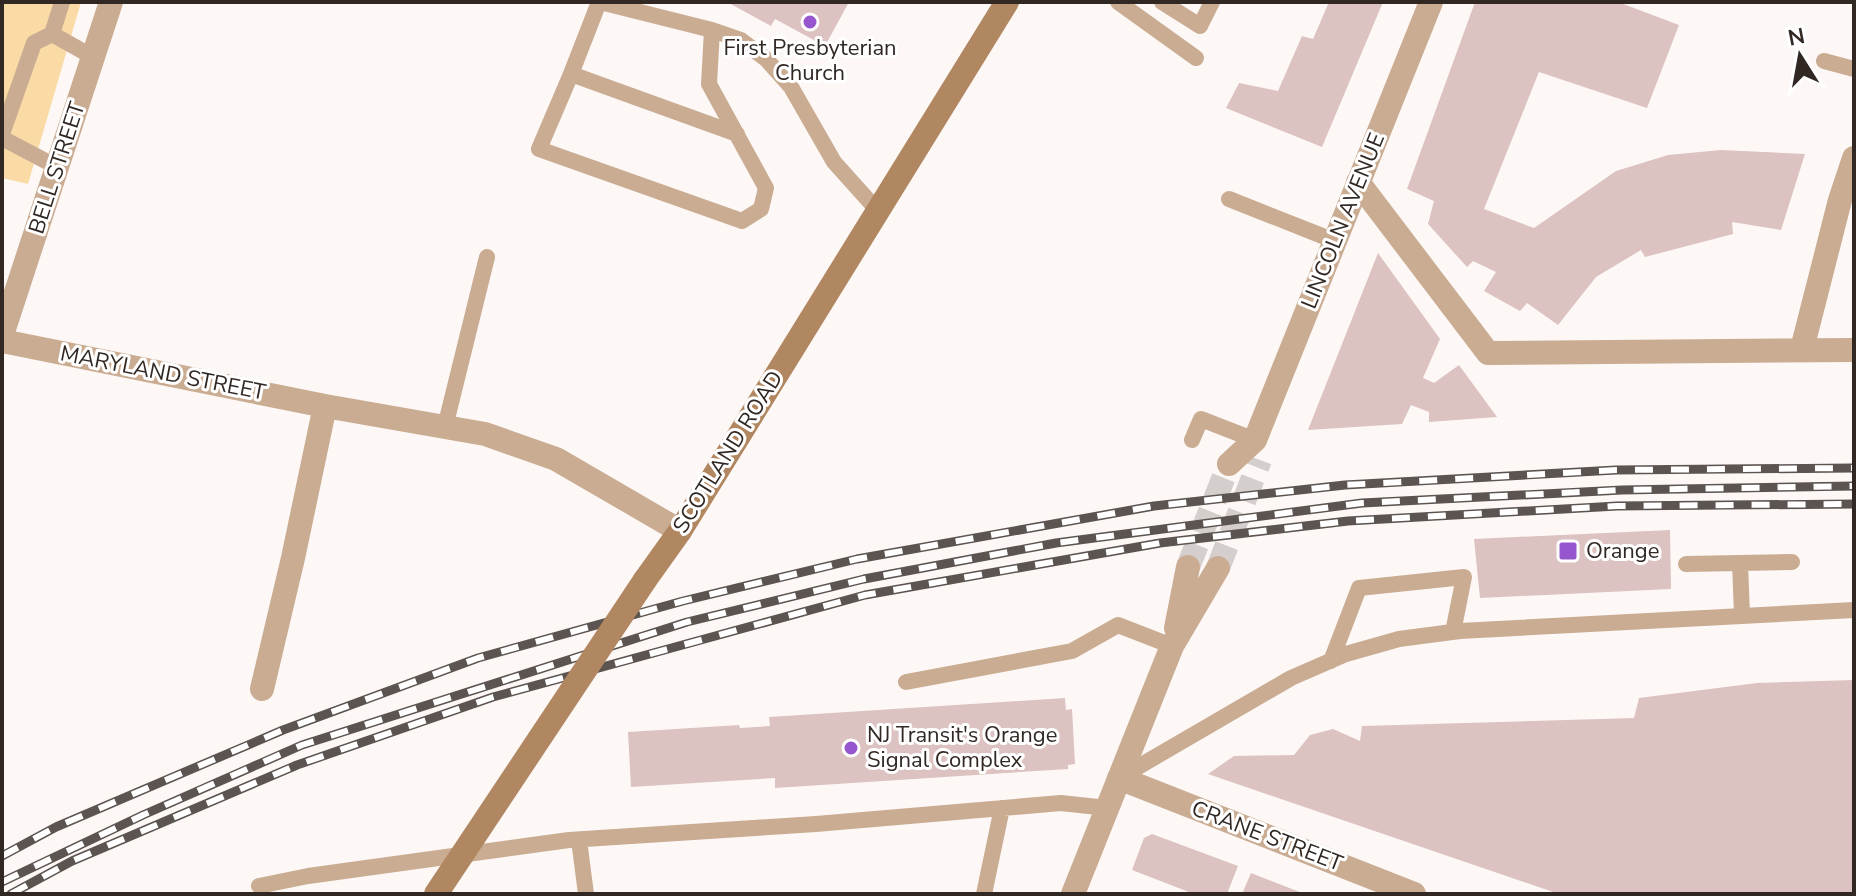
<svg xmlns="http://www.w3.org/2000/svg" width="1856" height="896" font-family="'Nunito Sans',sans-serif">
<rect width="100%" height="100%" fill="#fdf8f6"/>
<path fill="#fadba6" d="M2,2H81L28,184L2,178Z"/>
<path fill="#dcc2c0" d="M727,2H849L825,46L775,19L771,26Z
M1329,2H1383L1322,147L1226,108L1239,83L1278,91L1302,36L1313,39Z
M1475,2H1618L1679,25L1647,108L1539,72L1484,209L1534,228L1616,171L1668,155L1721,150L1805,154L1781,230L1732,222L1733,234L1645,257L1641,250L1596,277L1558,325L1527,303L1520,311L1484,291L1496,272L1473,261L1467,267L1428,224L1434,201L1407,189Z
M1378,253L1440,339L1423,378L1434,383L1459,365L1497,417L1429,422V412L1411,405L1402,424L1308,430Z
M1670,530L1671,589L1480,598L1474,539Z
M1854,680V894H1559L1208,774L1234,756L1294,755L1310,735L1333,729L1360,741L1362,726L1634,718L1639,698L1757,683Z
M1065,698L1066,710L1072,709L1075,764L1068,765V769L775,788V778L631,787L628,732L739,725L740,728L770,726L769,717Z
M1152,834L1238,866L1227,894H1194L1132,870L1144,838Z
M1251,873L1305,894H1242Z"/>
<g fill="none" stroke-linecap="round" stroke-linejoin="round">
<path stroke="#d4cecc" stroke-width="24" stroke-dasharray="24 12" stroke-linecap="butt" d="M1188,567L1229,464
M1218,568L1260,460"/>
<path stroke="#caac93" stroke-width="16" d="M62,2L52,34L93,57
M600,2L712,30L741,40L767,60L791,87L834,162L878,211
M1118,2L1196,58
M1162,2L1200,26L1212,2
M712,30L709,84L766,188L761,209L742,221L539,149L571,74L737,134
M1824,61L1854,69
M571,74L599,2
M2,134L34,43L52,34
M2,138L57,167
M1229,199L1335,241
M445,427L487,257
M1192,440L1201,419L1255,440
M1740,563L1742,615
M1686,564L1792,562
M1331,661L1359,588L1464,577L1453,632
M906,682L1072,651L1118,625L1172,646
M1119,778L1291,678L1346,654L1399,639L1460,631L1854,610
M579,840L586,894
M259,886L308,876L569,840L816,824L1061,803L1107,808
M984,894L1002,808"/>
<path stroke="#caac93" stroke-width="24" d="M1358,182L1488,353L1854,350
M2,335L111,2
M2,341L325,406L485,434L556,459L680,531
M1802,349L1840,200L1854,158
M1229,464L1255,440L1431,2
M1176,628L1188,567
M262,689L293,558L325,406
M1119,778L1414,894
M1073,894L1172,646L1218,568"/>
<path stroke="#b18761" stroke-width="24" d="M645,580L680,531L1007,2"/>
<g stroke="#5c5450" stroke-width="9">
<path id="rail" d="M2,856L56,827L283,730L478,658L683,601L857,559L1154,506L1345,485L1616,470L1854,468
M2,882L143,815L302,745L687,622L864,579L1056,543L1362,503L1622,490L1854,486
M11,894L72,861L297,765L493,697L865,595L1160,543L1348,521L1617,506L1854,504"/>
</g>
<use href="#rail" stroke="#fff" stroke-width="6" stroke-dasharray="18" stroke-linecap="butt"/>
<path stroke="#b18761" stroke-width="24" d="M436,894L645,580"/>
</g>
<g fill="#9656cd" stroke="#fff" stroke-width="3">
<circle cx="810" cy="22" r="8"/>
<rect x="1558" y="541" width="20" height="20" rx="4"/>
<circle cx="851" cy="748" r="8"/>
</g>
<g text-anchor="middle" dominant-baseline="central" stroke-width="6" stroke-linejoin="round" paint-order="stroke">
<g font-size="22" fill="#312824" stroke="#fff" text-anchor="start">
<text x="810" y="48" text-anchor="middle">First Presbyterian<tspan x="810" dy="25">Church</tspan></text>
<text x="1586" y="551">Orange</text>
<text x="867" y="735">NJ Transit's Orange<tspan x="867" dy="25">Signal Complex</tspan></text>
</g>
<g font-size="22" fill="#312824" stroke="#fff">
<text transform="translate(57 168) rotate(-72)">BELL STREET</text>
<text transform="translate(1343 221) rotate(-68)">LINCOLN AVENUE</text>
<text transform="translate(163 373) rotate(11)">MARYLAND STREET</text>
<text transform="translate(728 452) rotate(-58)">SCOTLAND ROAD</text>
<text transform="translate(1267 836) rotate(21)">CRANE STREET</text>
</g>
</g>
<rect width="1856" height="896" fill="none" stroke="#312824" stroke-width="8"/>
<g transform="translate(1800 56) rotate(349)" stroke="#ffffff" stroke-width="6" paint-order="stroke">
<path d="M0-6L14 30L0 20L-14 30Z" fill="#312824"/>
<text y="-12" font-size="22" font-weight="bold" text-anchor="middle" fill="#312824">N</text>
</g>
</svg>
